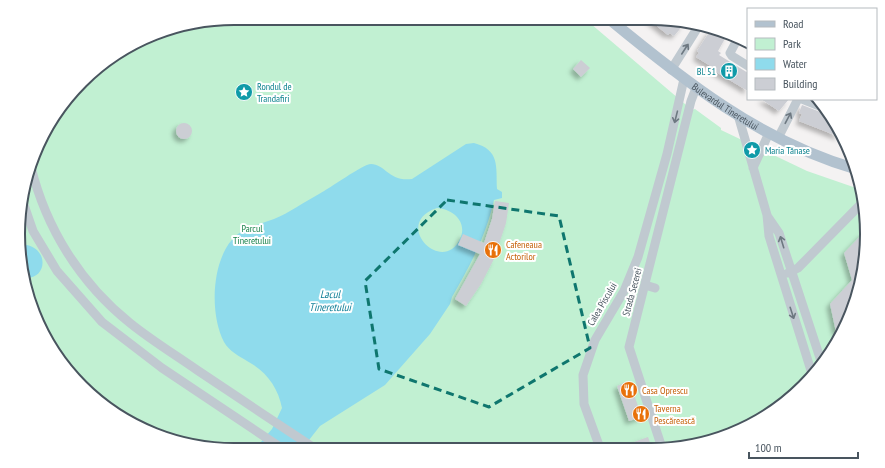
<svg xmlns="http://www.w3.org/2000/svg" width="885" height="468" font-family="'PT Sans Narrow',sans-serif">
<defs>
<filter id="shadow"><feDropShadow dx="-3.5" dy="3.5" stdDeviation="2" flood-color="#0004"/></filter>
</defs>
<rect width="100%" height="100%" fill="#f4f2f2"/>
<path fill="#c1f0d2" d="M234,18H584L692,110L695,109L721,128V130L807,171L859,189L867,248L845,330L814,376L771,413L733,434L679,448L220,450L138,428L81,387L40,329L20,262L25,178L54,114L102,63L164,30Z"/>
<path fill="#8fdbec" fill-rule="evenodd" d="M474,143C500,150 496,166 497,189L502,192V198L494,200C486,236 470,266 452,297L450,304L430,334L385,385L320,426L302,449H241L261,442L272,429L282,408C278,387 266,371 247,361C239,356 229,351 224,342C209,314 211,255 238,234C249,226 261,224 274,219C289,213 304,202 319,194C329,189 363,164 371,164C385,164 389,182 412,179L466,144ZM437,208C453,209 468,222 460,239C442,276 391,223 437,208Z
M27,245C49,250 47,279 25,278L20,262L21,246Z"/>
<path fill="#ccced4" filter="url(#shadow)" d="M647,18H665L684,24L674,36L670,33L668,35Z
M710,31L727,35L718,51L721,53L719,55L748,73V91L713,70L714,68L696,57L699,53L697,51Z
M581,60L590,68L581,77L573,69Z
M761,99H789L779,111Z
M802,105L823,113L822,115L828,117L840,137L799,121L802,114L799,113Z
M176 131a8 8 0 1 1 16 0a8 8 0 1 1-16 0Z
M495,201L509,203L506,223L498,247L490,243L485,255L494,259L481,284L466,306L455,299L480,254L458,245L463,234L484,243L492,219Z
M864,232L867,248L842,333L836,332L830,304L852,280L844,253Z
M629,381L642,417L629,421L617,386Z
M648,437L652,448H637L634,442Z"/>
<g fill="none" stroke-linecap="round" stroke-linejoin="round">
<path stroke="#c0c9d0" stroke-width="9" d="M738,38L730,53L732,56L748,66
M671,70L698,27
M802,99L822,107
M738,115L767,215L769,236L813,377
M778,138L798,99
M31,167C46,228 80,283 130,323C151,340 174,354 197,370C236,396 276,423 316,449
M753,168L769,133
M24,205L33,231L57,271L102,322L162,368L283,449
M768,217L779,233L822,364
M788,273L798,268L861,204
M645,285L655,288
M600,448L584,404L583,375L595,340L624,291L638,257L667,154L684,79
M662,448L629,347L691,101L696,88"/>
<path stroke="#b2c2cf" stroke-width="11" id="s1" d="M608,18C683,80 761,142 856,169"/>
</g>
<defs><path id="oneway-shaft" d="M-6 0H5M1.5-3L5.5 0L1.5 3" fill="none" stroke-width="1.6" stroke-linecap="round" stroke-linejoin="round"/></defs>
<g stroke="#6d7881">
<use href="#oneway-shaft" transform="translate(685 49) rotate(-57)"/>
<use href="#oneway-shaft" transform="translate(676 117) rotate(104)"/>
<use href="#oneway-shaft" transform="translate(788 118) rotate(-62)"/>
<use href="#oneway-shaft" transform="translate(782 242) rotate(-107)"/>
<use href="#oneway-shaft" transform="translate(792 313) rotate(72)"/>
</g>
<path fill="none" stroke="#0f766e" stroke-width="3" stroke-dasharray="8 5" stroke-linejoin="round" d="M447,200L559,216L590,348L489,407L379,369L365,281Z"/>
<defs>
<g id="building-disc" transform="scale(0.9)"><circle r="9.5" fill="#0f9aa8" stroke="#fff"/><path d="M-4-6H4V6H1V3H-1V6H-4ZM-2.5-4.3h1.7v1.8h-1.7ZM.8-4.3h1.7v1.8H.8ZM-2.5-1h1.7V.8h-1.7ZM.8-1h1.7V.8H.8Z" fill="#fff"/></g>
<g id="sight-disc" transform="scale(0.9)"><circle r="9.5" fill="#0f9aa8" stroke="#fff"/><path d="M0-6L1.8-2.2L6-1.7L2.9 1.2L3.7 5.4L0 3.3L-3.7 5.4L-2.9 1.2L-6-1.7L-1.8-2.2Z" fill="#fff"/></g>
<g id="restaurant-disc" transform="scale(0.9)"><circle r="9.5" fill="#e8710a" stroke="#fff"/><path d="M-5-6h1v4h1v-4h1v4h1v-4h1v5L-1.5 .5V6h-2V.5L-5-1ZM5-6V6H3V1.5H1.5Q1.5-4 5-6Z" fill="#fff"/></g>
</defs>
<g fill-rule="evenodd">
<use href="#building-disc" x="729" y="71"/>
<use href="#sight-disc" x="244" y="92"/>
<use href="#sight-disc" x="752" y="150"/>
<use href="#restaurant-disc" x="493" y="250"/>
<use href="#restaurant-disc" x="629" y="390"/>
<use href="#restaurant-disc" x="641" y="414"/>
</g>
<g text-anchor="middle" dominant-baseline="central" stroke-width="4" stroke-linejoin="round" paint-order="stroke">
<g font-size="10" fill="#0d838f" stroke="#fff" text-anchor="start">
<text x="716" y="71" text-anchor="end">Bl. 51</text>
<text x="257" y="86">Rondul de<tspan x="257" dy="12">Trandafiri</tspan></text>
<text x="765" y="150">Maria Tănase</text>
</g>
<g font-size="10" fill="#49555f" stroke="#fff">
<text stroke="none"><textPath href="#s1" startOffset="147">Bulevardul Tineretului</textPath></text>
<text transform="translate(632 292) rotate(-75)">Strada Secerei</text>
<text transform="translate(602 304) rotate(-60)">Calea Piscului</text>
</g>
<g font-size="10" fill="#18824a" stroke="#fff">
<text x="252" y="228">Parcul<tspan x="252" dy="12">Tineretului</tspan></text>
</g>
<g font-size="10" fill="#c56008" stroke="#fff" text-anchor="start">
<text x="506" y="244">Cafeneaua<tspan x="506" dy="12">Actorilor</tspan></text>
<text x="642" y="390">Casa Oprescu</text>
<text x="654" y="408">Taverna<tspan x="654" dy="12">Pescărească</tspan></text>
</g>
<g font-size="11" font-style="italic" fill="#0e7e96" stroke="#fff">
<text x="330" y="294">Lacul<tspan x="330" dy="13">Tineretului</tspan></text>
</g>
</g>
<path d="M0 0H885V468H0ZM234 25H651A209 209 0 0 1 860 234V234A209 209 0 0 1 651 443H234A209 209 0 0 1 25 234V234A209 209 0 0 1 234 25Z" fill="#fff" fill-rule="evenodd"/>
<path fill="none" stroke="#49555f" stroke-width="2" d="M234 25H651A209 209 0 0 1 860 234V234A209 209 0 0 1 651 443H234A209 209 0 0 1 25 234V234A209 209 0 0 1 234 25Z"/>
<rect x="747" y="8" width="130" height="92" fill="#ffffff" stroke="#b6bbbf"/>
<rect x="755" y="21" width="20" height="6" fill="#b2c2cf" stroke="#b6bbbf"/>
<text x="783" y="28" font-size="12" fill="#49555f">Road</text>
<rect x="755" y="38" width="20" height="12" fill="#c1f0d2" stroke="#b6bbbf"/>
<text x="783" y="48" font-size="12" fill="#49555f">Park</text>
<rect x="755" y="58" width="20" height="12" fill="#8fdbec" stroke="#b6bbbf"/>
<text x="783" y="68" font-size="12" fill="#49555f">Water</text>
<rect x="755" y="78" width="20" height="12" fill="#ccced4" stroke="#b6bbbf"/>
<text x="783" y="88" font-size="12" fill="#49555f">Building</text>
<path d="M749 452v6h109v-6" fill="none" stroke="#49555f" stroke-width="2"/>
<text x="755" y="452" font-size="12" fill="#49555f" stroke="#ffffff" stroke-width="3" paint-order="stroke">100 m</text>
</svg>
